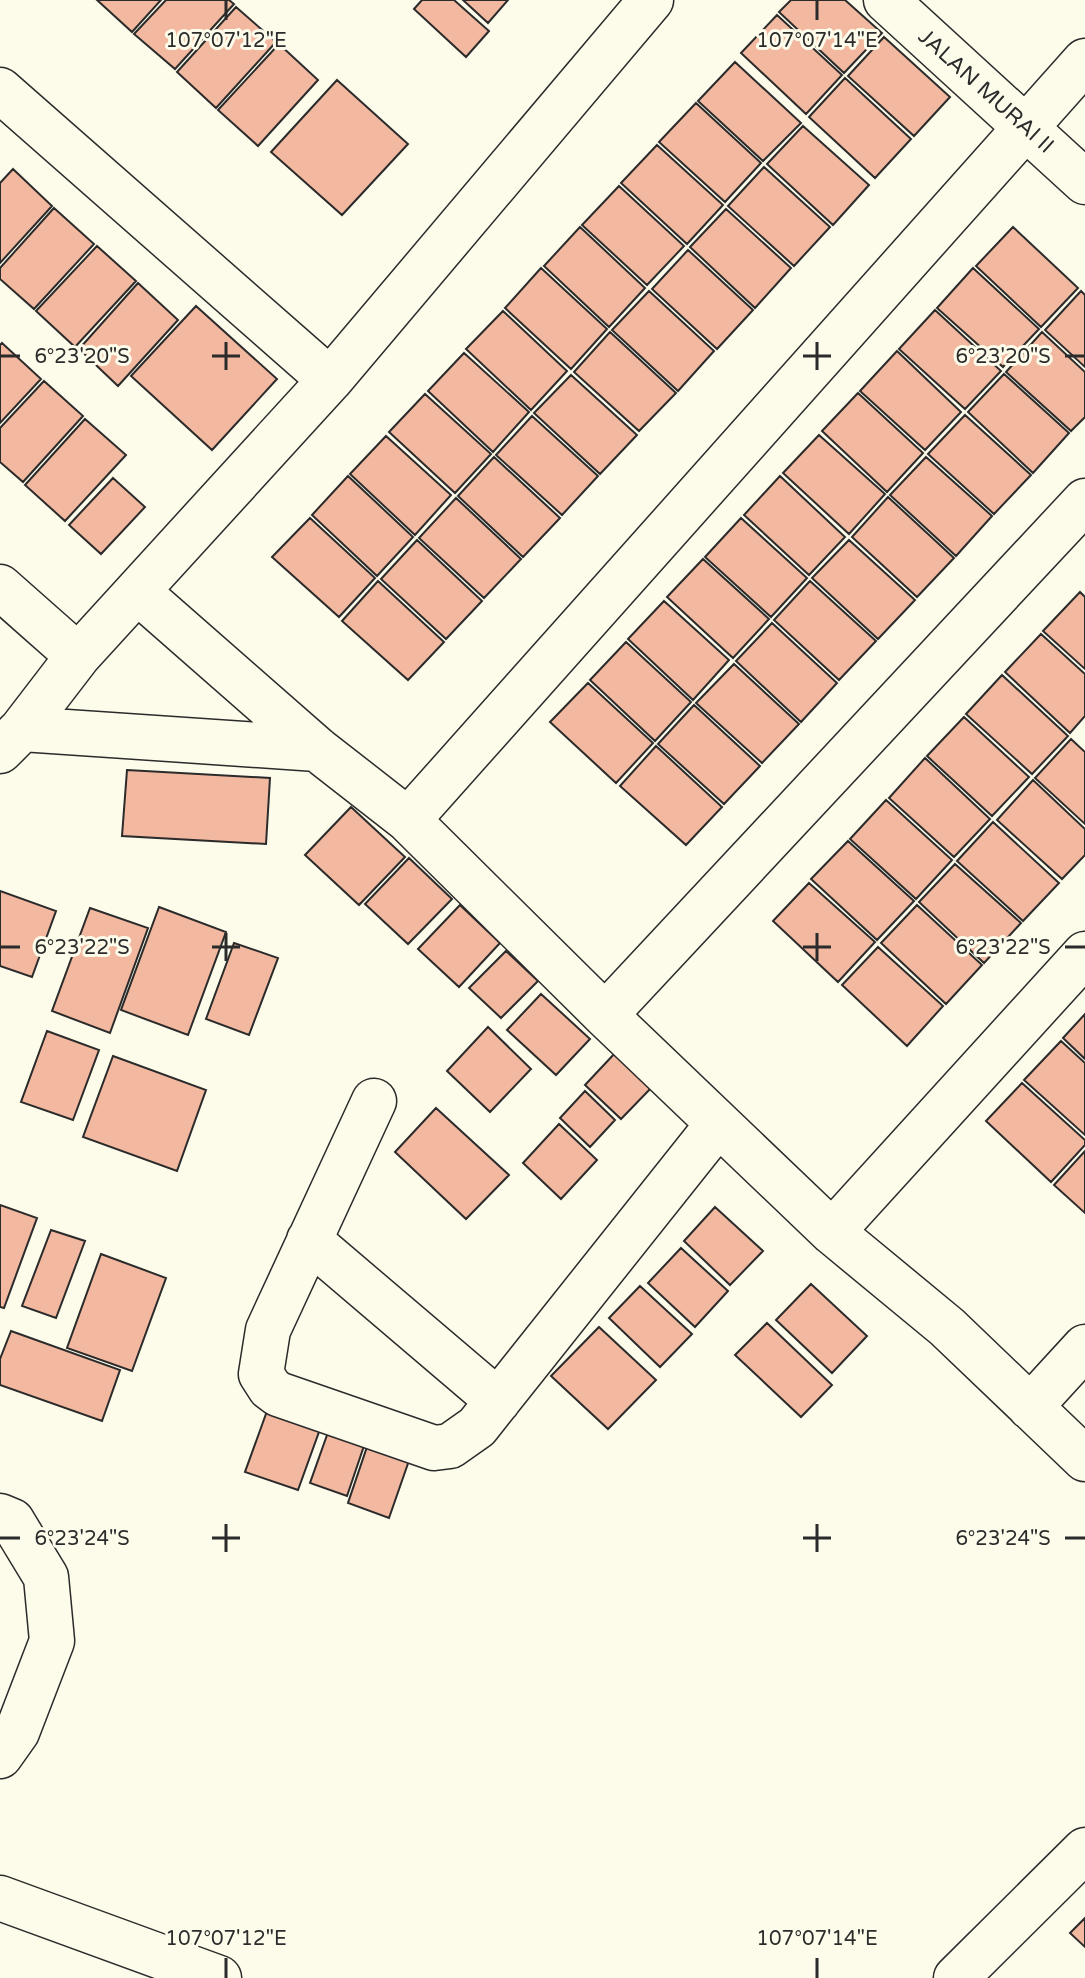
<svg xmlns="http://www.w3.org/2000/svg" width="1085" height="1978" font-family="'Varela Round',sans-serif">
<rect width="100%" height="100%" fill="#fdfbea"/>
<path fill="#f2b8a0" stroke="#2b2b2b" stroke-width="2" d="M97,0H161L132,32Z
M166,0H229L234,4L175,69L134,34Z
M422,0H454L489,31L466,57L414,9Z
M463,0H508L488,23Z
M791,0H845L882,33L844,73L779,12Z
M236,7L276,42L216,108L177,72Z
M777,15L842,75L806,114L741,53Z
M884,37L950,97L914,136L848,76Z
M279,44L318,80L258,146L218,110Z
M735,62L801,123L763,161L698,101Z
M845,78L911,139L875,178L809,117Z
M337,80L408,144L342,215L271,152Z
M696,103L761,163L725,202L659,142Z
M803,126L869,185L833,225L767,164Z
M657,145L723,205L687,244L621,183Z
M764,167L830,227L794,266L728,206Z
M13,169L52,206L0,263V183Z
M619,186L684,246L647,285L582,225Z
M54,208L94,244L34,309L0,279V268Z
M726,209L791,268L755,308L690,247Z
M580,227L645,288L609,327L544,266Z
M1013,227L1078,288L1041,327L976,266Z
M97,246L136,281L75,347L36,311Z
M688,250L753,310L717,349L652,289Z
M541,268L607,329L571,369L505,308Z
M973,268L1039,329L1003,367L937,308Z
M138,283L178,320L118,386L79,349Z
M649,291L714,351L678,391L612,330Z
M1081,291L1085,295V367L1045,330Z
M196,306L277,379L212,450L131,376Z
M935,310L1001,371L965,409L899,349Z
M503,311L567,371L531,410L466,349Z
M610,332L676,393L639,431L574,372Z
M1042,332L1085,372V417L1071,431L1006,372Z
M2,343L41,379L0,423V345Z
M897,351L961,412L925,450L860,391Z
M464,353L529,412L493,452L428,391Z
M1004,374L1069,433L1033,473L968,412Z
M571,375L637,435L600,474L534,413Z
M44,381L83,416L23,482L0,462V428Z
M858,393L923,453L887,492L822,431Z
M425,394L491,454L455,493L389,432Z
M965,415L1031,475L994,514L928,454Z
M532,416L598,476L562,515L496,455Z
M85,419L126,455L65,521L25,485Z
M819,435L885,494L849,534L783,473Z
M386,436L451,495L415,535L350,474Z
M494,457L560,518L523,557L458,496Z
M926,457L992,516L956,556L890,495Z
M348,476L413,537L377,576L312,515Z
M780,476L845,537L809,575L744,515Z
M113,478L145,507L101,554L69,525Z
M888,497L954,558L917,597L852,537Z
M456,498L521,559L484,598L419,538Z
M310,518L375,578L339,617L272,557Z
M741,518L807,578L771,617L705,557Z
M417,540L482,601L446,639L381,579Z
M849,540L915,600L878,639L812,578Z
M703,559L769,619L733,658L667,597Z
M378,581L444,642L408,680L342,621Z
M810,581L876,641L839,680L774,620Z
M1080,592L1085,597V669L1043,631Z
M664,601L729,660L693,700L628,639Z
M772,623L837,683L801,722L736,661Z
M1041,634L1085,674V716L1070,733L1005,672Z
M626,642L691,702L655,741L590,680Z
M734,664L799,724L762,763L696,703Z
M1002,675L1068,736L1032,774L966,714Z
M588,683L653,743L616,783L550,722Z
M694,705L760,766L724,804L658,744Z
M964,717L1029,777L992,816L927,756Z
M1071,739L1085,752V824L1035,778Z
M656,746L722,807L686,845L620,786Z
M925,758L990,819L954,857L889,798Z
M127,770L270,778L266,844L122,836Z
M1033,780L1085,829V855L1062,879L997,820Z
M886,800L952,860L916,899L850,839Z
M351,807L405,857L359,905L305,855Z
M993,822L1059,883L1023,921L957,861Z
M848,841L914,901L877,940L811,879Z
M409,858L452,899L408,944L365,904Z
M955,864L1021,923L984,963L919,902Z
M809,883L875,942L838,982L773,921Z
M0,891L56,911L32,977L0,966Z
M460,905L500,943L459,987L418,949Z
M917,905L982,965L946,1004L881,943Z
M159,907L226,932L188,1035L121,1010Z
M90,908L148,928L110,1033L52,1011Z
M234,943L278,958L249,1035L206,1019Z
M878,947L943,1006L907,1046L842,985Z
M506,951L538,981L501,1018L469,988Z
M541,994L590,1039L556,1075L507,1030Z
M1085,1014V1059L1063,1038Z
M488,1027L531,1069L490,1112L447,1071Z
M47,1031L99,1050L73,1120L21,1102Z
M1061,1041L1085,1063V1135L1024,1080Z
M616,1052L653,1086L621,1119L585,1085Z
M113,1056L206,1090L177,1171L83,1137Z
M1022,1083L1085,1140V1145L1051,1182L986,1121Z
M585,1091L615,1120L590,1147L560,1118Z
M436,1108L509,1175L466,1219L395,1152Z
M559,1124L597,1160L561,1199L523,1163Z
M1085,1151V1213L1054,1185Z
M0,1205L37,1218L4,1308L0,1307Z
M715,1207L763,1251L730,1285L684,1241Z
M51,1230L85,1241L56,1318L22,1306Z
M681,1248L728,1291L695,1327L648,1283Z
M101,1254L166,1278L132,1371L67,1348Z
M811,1284L867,1336L832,1373L776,1320Z
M640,1286L692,1334L660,1367L609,1318Z
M767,1323L832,1385L801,1417L735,1355Z
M599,1327L656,1380L608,1429L551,1376Z
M11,1331L120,1370L102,1421L0,1385V1359Z
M271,1400L324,1418L298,1490L245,1472Z
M332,1421L368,1434L347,1496L310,1483Z
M370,1438L412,1452L389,1518L348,1503Z
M1085,1918V1947L1070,1933Z"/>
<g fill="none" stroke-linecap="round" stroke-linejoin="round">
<g stroke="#2b2b2b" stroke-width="47">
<path id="minor" d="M886,0L1085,182
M0,90L330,380
M0,587L78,656
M138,592L317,749L408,820L605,1015L832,1232L947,1327L1085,1459
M22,729L317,749
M0,751L22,729L78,656L330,380L651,0
M408,820L1085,61
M605,1015L1085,501
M374,1101L268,1330L261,1374L270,1388L278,1394L434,1448L450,1446L477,1427L718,1124
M832,1232L1085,954
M309,1240L498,1401
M1030,1407L1085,1347
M0,1516L12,1521L46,1577L52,1641L17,1732L0,1756
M0,1898L219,1978
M956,1978L1085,1850"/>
</g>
<use href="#minor" stroke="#fdfbea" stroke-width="44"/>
</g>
<path fill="none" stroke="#2b2b2b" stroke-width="3" d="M226,0V20M817,0V20M226,342V370M817,342V370M0,356H20M212,356H240M803,356H831M1065,356H1085M226,933V961M817,933V961M0,947H20M212,947H240M803,947H831M1065,947H1085M226,1524V1552M817,1524V1552M0,1538H20M212,1538H240M803,1538H831M1065,1538H1085M226,1958V1978M817,1958V1978"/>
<g text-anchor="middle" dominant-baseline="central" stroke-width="6" stroke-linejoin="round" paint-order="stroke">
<g font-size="22" fill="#2b2b2b" stroke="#fdfbea">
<text transform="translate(986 91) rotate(42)">JALAN MURAI II</text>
</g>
</g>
<g font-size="20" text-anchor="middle" fill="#2b2b2b" stroke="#fdfbea" stroke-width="6" stroke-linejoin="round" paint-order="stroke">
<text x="226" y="47">107°07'12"E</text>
<text x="817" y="47">107°07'14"E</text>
<text x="82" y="363">6°23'20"S</text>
<text x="1003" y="363">6°23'20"S</text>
<text x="82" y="954">6°23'22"S</text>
<text x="1003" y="954">6°23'22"S</text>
<text x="82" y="1545">6°23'24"S</text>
<text x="1003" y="1545">6°23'24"S</text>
<text x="226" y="1945">107°07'12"E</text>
<text x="817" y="1945">107°07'14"E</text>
</g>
</svg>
